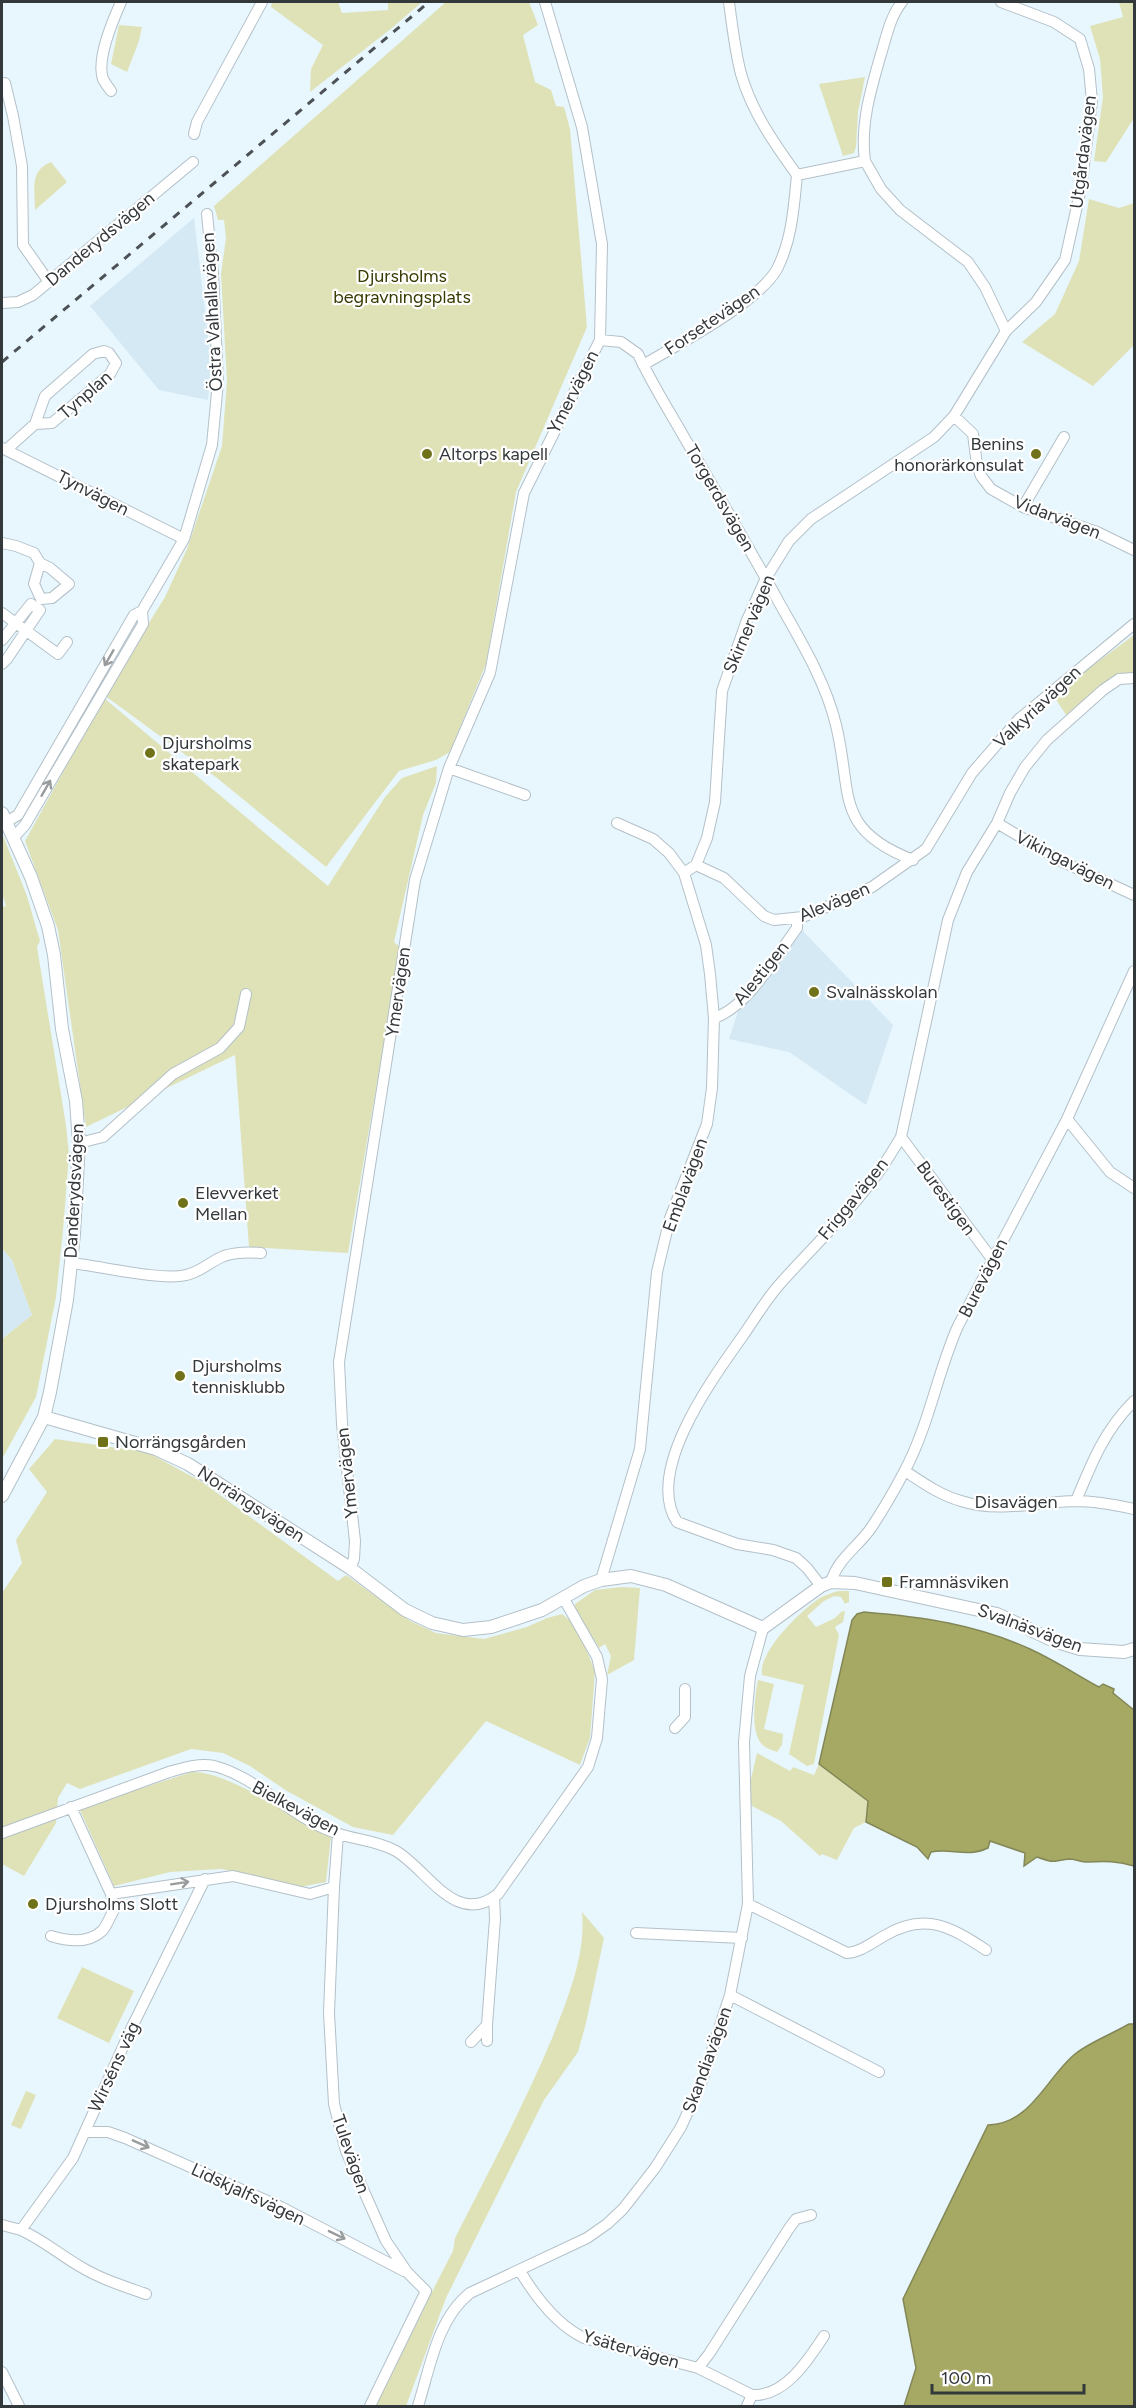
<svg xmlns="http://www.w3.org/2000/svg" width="1136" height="2408" font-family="Figtree,sans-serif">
<rect width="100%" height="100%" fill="#e8f6fe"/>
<path fill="#d4e9f4" d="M194,218L211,362L208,400L159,390L90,306Z
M799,927L893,1025L866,1105L789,1052L729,1039L739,1008Z
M2,1248L12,1260L32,1315L2,1339Z"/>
<path fill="#dfe2b7" d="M272,2H338L342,13L388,10V2H422L392,28L310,92L311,69L323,45L271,7Z
M446,2H529L538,25L523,35L535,82L551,90L556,106L564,107L570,129L587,327L516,492L486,664L450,752L436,760L399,771L326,867L217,778L104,695L165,597L187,549L222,446L227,381L221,274L226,238L224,220H218L214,206Z
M1119,2H1134V118L1106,162L1094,161L1103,97L1100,59L1090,26L1123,17Z
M119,25L142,27L139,41L127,72L111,64Z
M865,77L858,112L856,147L854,153L843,156L819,84Z
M51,162L67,182L35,210C35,190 29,171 51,162Z
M1089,199L1119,208L1134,203V347L1133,346L1093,386L1022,342L1055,314L1079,261Z
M1134,635V673L1106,693L1072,724L1053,695Z
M104,698L328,886L385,797L402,778L437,766L436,783L423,815L394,942L400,947L348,1253L249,1247L235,1055L86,1127L58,930L25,841Z
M2,833L27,896L40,941L37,947L66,1125L69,1154L63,1231L56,1297L36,1397L2,1459V1339L32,1315L12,1260L2,1248V907L6,906L2,893Z
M55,1439L147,1452L202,1482L338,1581L346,1575L410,1621L436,1633L484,1639L527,1627L547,1618L562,1614L571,1621L580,1635L595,1671L590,1738L580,1765L486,1721L393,1835L353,1827L287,1791L250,1766L223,1753L191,1749L80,1789L67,1783L58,1798L56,1823L24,1876L2,1864V1593L22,1563L16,1540L47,1492L29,1469Z
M621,1587L640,1588L634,1660L607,1675L611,1656L605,1644L599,1648L575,1609V1604L595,1590Z
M838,1591H849V1602L845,1604L841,1597L834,1596L824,1601L807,1616L816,1627L835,1618L841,1612L845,1611L843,1622L835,1627L839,1635L814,1764L807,1766L789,1754L804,1685L762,1675C758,1652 801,1610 820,1598C825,1595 832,1593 838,1591Z
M758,1680L774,1684L764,1729L783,1734L782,1745L777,1752C773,1750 767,1749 764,1746C749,1735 755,1696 758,1680Z
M757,1753L790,1771L793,1767L814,1775L819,1764L868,1801L866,1822L854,1828L837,1860L822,1854L820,1856L781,1821L750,1805L751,1779Z
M192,1772C228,1771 297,1819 331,1837L326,1882L300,1887L222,1869L170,1872L114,1886L79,1808Z
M582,1912L604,1938L586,2023L578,2052L544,2100L446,2298L406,2406H373L453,2251L455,2238C489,2171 524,2105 553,2036C568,1997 586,1955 582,1912Z
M82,1967L134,1991L109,2043L57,2018Z
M26,2091L36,2095L21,2129L11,2125Z"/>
<path fill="#a5a963" stroke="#838757" stroke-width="1.5" d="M864,1612C923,1617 975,1624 1030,1649C1054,1660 1077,1675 1099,1687L1103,1684L1114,1689L1113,1693L1134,1710V1866C1118,1861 1105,1861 1088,1862C1081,1862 1075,1859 1069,1859C1050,1861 1057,1864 1037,1857L1024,1866L1025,1853L990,1841L988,1848C967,1858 952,1848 931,1852L928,1859L917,1847L866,1822L868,1801L819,1764L852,1620L857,1614Z
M1129,2024H1134V2406H904L916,2368L903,2299L988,2125C1031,2124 1046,2078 1075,2054C1090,2042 1112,2034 1129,2024Z"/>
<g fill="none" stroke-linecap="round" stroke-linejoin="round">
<g stroke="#b3c0c8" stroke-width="12">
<path id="minor" d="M1001,2L1054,22L1080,39L1089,69L1092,101L1081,188L1065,260L1036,302L1006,331
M2,84L5,83L13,116L22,166L23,245L49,282
M111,91C108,87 105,83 103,79C96,59 113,20 121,2
M194,134L197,122L262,2
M865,161C860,124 871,89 881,54C887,35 890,17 902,2
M2,303L18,302L33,295L193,162
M600,340L621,342L638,354C651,382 668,409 684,437C717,493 750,549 781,606C802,643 826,683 836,725C853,794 833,829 913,860
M104,351L109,353L116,363L110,374L52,423L35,424L45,396L93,354Z
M643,365C677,345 759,302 777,269C792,240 794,206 797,175C774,143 752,112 741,74C735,51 732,25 729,2
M954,416L973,434L977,465L981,476L991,489L1023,507L1097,532L1134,550
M2,448L184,539
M6,450L35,424
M1023,507L1064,437
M2,543L16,546L34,553L40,563L50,568L69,584L52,598L41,599L34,584L40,563
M2,613L58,654L67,642
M2,640L31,604L40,610L7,659L2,664
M449,768L525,795
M6,822L18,815L134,615L142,611L184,539L212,445L218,382L213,274L207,214
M997,823L1061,861L1134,895
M14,837L25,825L143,624L142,611
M696,865L724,878L764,916L774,920L803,917L872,887L926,849L972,773L1019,719L1134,624
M684,873L696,865L707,838L715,802L722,691L747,620L766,578L789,541L811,519L934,437L954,416L1006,331L985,287L968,262L900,210L881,189L865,161L797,175
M714,1018C748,1007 776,956 797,928V919
M1067,1119L1110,1172L1134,1188
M901,1137L992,1259
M79,1143L103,1137L173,1074L220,1048L239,1027L246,994
M71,1263C101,1266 160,1281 186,1275C201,1272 211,1261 224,1256C236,1252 249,1252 261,1253
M905,1471C923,1483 940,1495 961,1501C998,1513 1038,1502 1075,1501C1095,1501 1116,1505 1134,1509
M1076,1501C1092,1462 1104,1431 1134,1401
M350,1568L354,1559L355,1541L342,1424L339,1362L415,880L449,768L490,673L524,493L600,340L602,244L582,127L545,2
M601,1580L640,1449L657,1272L670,1218L707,1124L712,1088L714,1018L710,974L706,945L684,873L669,853L653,839L617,823
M831,1582C838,1558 858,1547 871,1528C883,1510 894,1491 904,1472C929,1426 937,1373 958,1326L1067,1119L1134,971
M821,1586L807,1568L796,1558L773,1550L737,1544L677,1522C644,1471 713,1378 742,1337C754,1320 765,1301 779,1285C808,1252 841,1221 868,1186C881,1171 891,1154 901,1137L948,920L967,872L997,823L1010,793L1025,767L1047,740L1103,690L1119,679L1134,678
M675,1728L685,1717V1689
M71,1807L111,1894
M2,1833L169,1772C183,1768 199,1763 214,1766C258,1777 295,1821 339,1834C358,1840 378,1841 396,1851C428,1870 456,1928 498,1894L588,1767L597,1738L602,1679L597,1657L564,1599
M338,1834L334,1887L329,2013L334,2104L346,2151L386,2241L407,2272L426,2291L370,2406
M748,1904L847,1953C861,1952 871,1943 884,1936C925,1911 951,1927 986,1950
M636,1933L742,1938
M51,1936C67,1941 88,1944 102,1931C107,1926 110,1916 114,1910L111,1894L233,1876L310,1894L334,1887
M730,1995L879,2072
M487,2025V2041
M471,2042L487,2025L495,1919L494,1897
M85,2132H108L125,2138L281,2207L404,2271
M2,2225L21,2230L73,2158L131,2029L205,1879
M21,2230C43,2240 60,2255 81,2267C101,2279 123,2286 146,2294
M520,2271C535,2296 557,2325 584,2338L698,2368L709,2354L788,2230L796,2219L811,2215
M698,2368L752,2395
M2,2372L19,2406
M418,2406C430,2368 437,2319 470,2293L587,2238L607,2224L623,2209L655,2168L681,2127L702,2081L730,1995L748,1904L744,1742L750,1676L763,1628
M747,2406L752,2395C785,2397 808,2360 824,2336"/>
</g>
<g stroke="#b3c0c8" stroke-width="14">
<path id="tertiary" d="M2,813L31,877L48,926L54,955L62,1029L76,1101L79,1143L74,1234L67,1300L50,1392L44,1417L2,1496
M44,1417L156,1449L188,1464L350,1568L405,1610L432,1623L463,1630L491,1627L542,1610L584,1586L601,1580L631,1576L666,1585L763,1628L821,1586L831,1582L855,1583L997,1614L1054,1641L1080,1649L1124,1652L1134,1649"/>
</g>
<use href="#minor" stroke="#fff" stroke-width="10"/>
<use href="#tertiary" stroke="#fff" stroke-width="12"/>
<path stroke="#4b5155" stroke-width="3" stroke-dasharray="8 8" stroke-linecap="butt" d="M2,362L429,2"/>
</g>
<defs><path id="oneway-shaft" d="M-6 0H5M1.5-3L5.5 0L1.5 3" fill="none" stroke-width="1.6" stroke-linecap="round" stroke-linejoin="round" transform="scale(1.5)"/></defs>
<g stroke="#999c9d">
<use href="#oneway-shaft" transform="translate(109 658) rotate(120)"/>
<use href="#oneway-shaft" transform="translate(46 788) rotate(-60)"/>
<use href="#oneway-shaft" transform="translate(180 1883) rotate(-9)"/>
<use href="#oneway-shaft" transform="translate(141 2144) rotate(24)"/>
<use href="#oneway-shaft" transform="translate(337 2235) rotate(26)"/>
</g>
<g fill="#6f7218" stroke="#fff" stroke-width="2">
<circle cx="427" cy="454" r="6"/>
<circle cx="1036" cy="454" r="6"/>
<circle cx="150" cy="753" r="6"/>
<circle cx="814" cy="992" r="6"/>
<circle cx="183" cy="1203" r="6"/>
<circle cx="180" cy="1376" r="6"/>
<rect x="97" y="1436" width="12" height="12" rx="3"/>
<rect x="881" y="1576" width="12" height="12" rx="3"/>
<circle cx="33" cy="1904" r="6"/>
</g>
<g text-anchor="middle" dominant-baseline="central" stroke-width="4.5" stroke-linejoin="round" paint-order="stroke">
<g font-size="18" fill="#33383b" stroke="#fff">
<text transform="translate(1083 152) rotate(-83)">Utgårdavägen</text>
<text transform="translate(100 239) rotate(-40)">Danderydsvägen</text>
<text transform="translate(212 312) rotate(-93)">Östra Valhallavägen</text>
<text transform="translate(712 320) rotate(-34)">Forsetevägen</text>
<text transform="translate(573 392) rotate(-63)">Ymervägen</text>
<text transform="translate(85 395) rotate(-41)">Tynplan</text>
<text transform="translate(93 493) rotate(27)">Tynvägen</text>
<text transform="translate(720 498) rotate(60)">Torgerdsvägen</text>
<text transform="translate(1057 517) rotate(21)">Vidarvägen</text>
<text transform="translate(749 624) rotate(-67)">Skirnervägen</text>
<text transform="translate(1037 707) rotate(-43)">Valkyriavägen</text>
<text transform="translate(1065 860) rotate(27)">Vikingavägen</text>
<text transform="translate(834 902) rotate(-23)">Alevägen</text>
<text transform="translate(761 973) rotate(-51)">Alestigen</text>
<text transform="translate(398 992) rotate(-82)">Ymervägen</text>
<text transform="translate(685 1185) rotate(-70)">Emblavägen</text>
<text transform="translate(74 1191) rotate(-87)">Danderydsvägen</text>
<text transform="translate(946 1198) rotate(54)">Burestigen</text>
<text transform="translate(853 1199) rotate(-51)">Friggavägen</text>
<text transform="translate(983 1278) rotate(-63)">Burevägen</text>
<text transform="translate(347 1473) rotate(-96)">Ymervägen</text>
<text x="1016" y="1502">Disavägen</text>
<text transform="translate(251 1504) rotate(33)">Norrängsvägen</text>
<text transform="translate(1030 1628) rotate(20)">Svalnäsvägen</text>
<text transform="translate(296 1808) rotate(28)">Bielkevägen</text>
<text transform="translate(707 2060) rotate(-70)">Skandiavägen</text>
<text transform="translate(114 2067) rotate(-65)">Wirséns väg</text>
<text transform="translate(351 2154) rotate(71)">Tulevägen</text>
<text transform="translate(248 2194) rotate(25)">Lidskjalfsvägen</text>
<text transform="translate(631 2349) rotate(16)">Ysätervägen</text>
</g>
<g font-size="18" fill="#393a01" stroke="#fff">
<text x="402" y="276">Djursholms<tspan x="402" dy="21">begravningsplats</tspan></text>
</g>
<g font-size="18" fill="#33383b" stroke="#fff" text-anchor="start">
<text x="1024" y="444" text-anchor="end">Benins<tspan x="1024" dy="21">honorärkonsulat</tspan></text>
<text x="439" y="454">Altorps kapell</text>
<text x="162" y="743">Djursholms<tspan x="162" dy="21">skatepark</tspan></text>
<text x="826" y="992">Svalnässkolan</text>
<text x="195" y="1193">Elevverket<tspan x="195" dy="21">Mellan</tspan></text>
<text x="192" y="1366">Djursholms<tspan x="192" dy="21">tennisklubb</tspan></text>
<text x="115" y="1442">Norrängsgården</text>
<text x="899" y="1582">Framnäsviken</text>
<text x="45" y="1904">Djursholms Slott</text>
</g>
</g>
<rect width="1136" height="2408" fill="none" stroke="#33383b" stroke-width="6"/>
<path d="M932 2384v9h152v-9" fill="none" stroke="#33383b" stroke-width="3"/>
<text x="941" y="2384" font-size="18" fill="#33383b" stroke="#ffffff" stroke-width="4.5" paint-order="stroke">100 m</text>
</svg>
